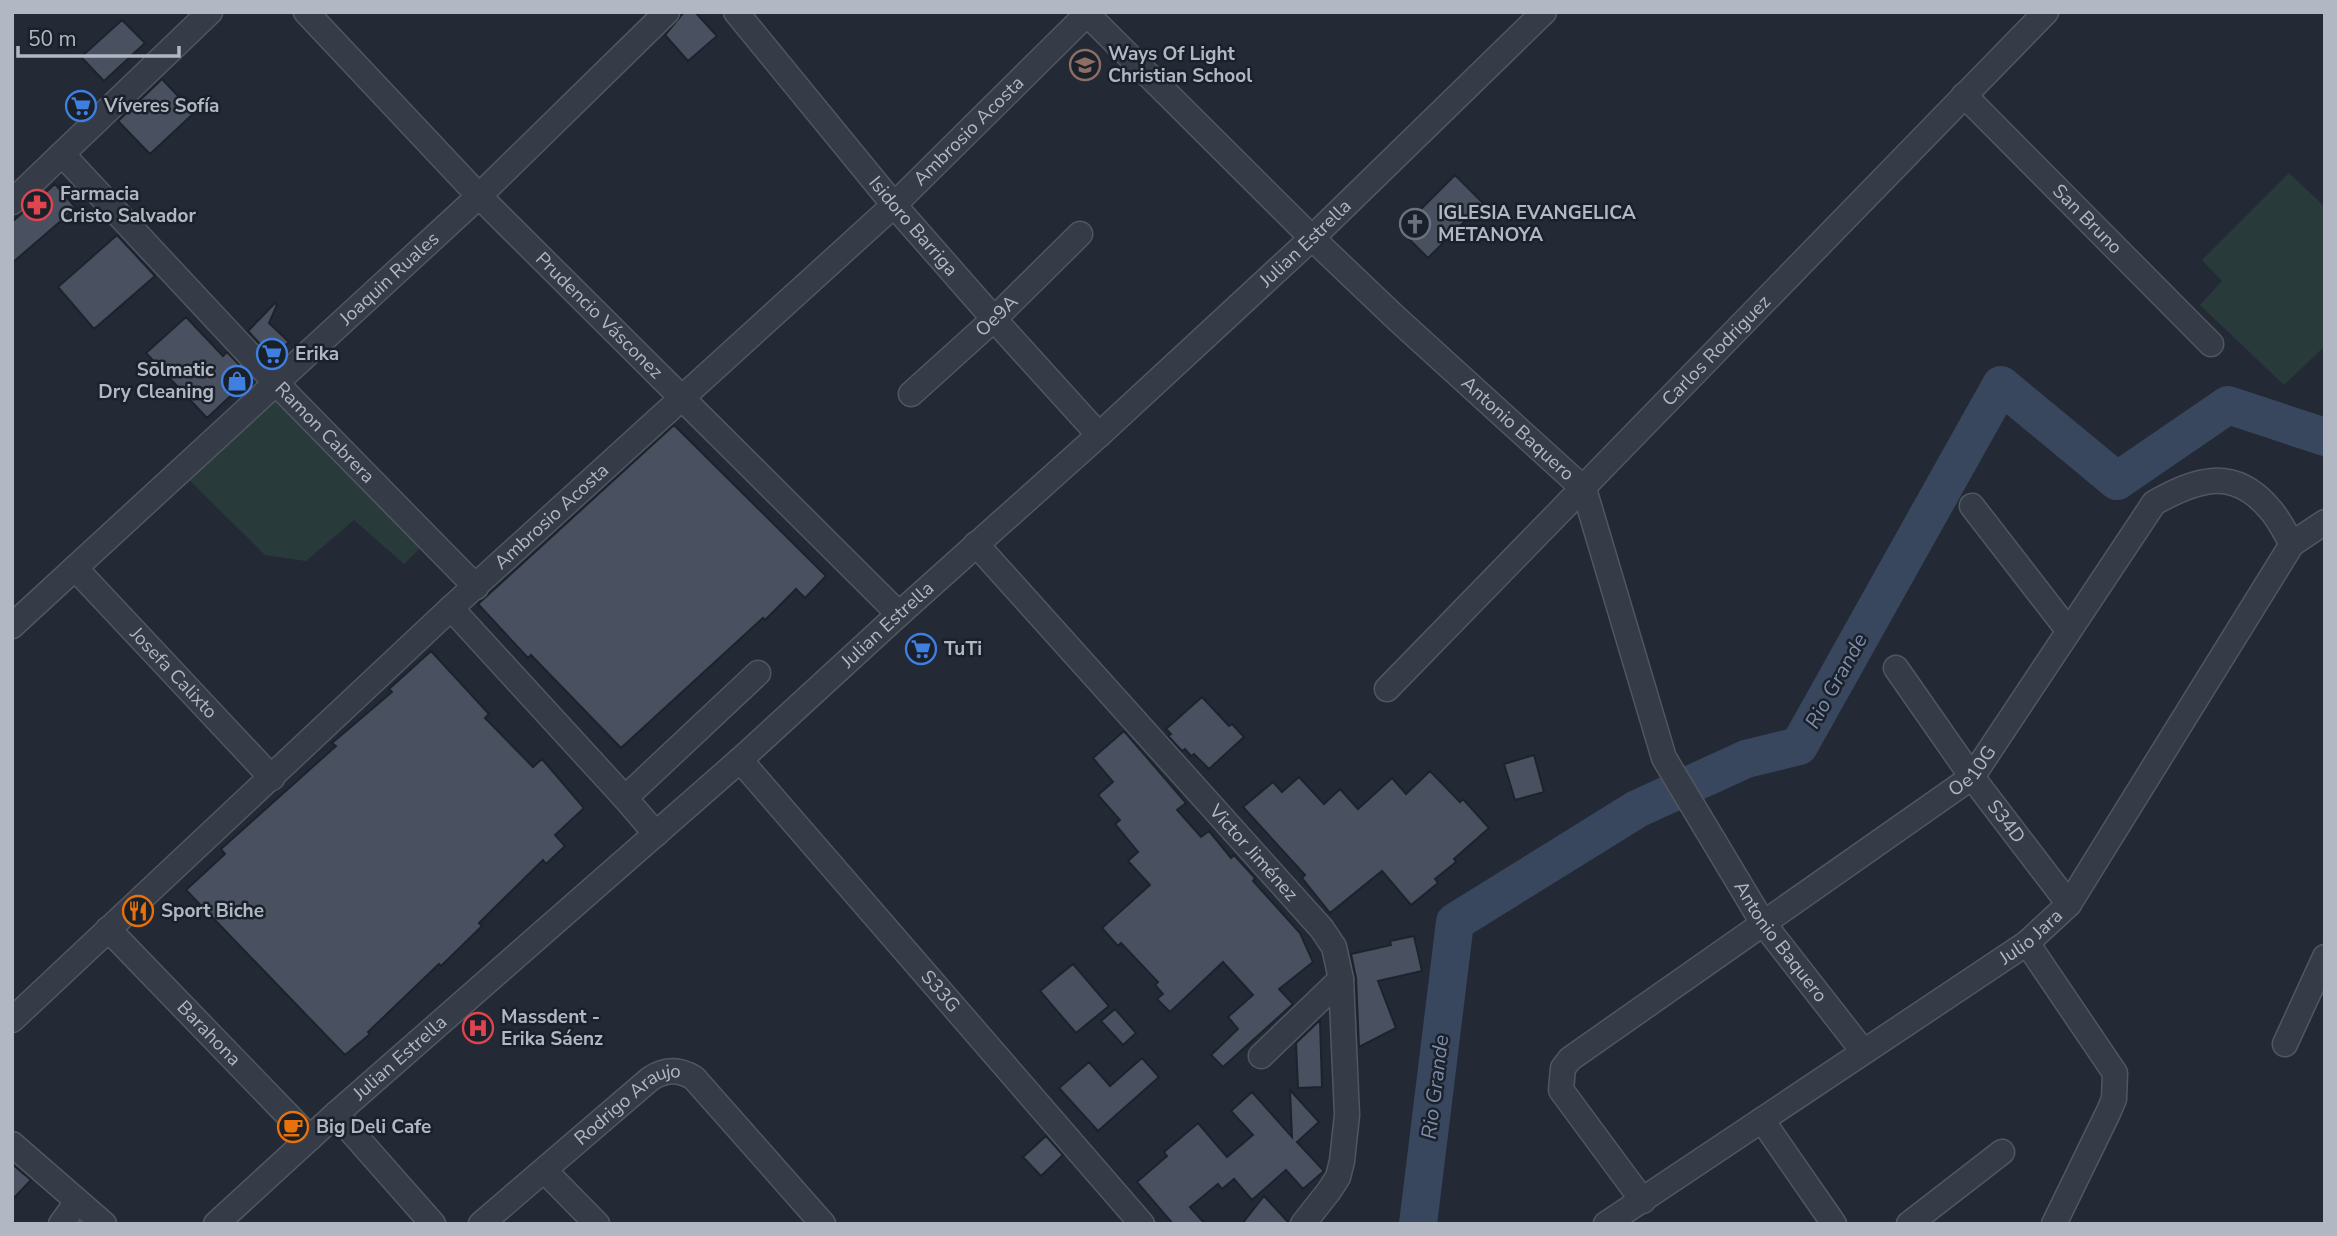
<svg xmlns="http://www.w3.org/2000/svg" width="2337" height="1236" font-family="'Nunito Sans',sans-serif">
<rect width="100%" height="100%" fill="#232a36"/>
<path fill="#293a3b" d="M2289,173L2325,207V346L2284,385L2200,305L2222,281L2202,260Z
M258,383L423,545L404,564L354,520L306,561L265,555L172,463Z"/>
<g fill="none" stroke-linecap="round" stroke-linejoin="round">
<path stroke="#39475e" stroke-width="38" d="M1418,1224L1455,922L1637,809L1746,759L1799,746L2001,385L2117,481L2228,405L2325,437"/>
</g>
<path fill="#495160" stroke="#1d232d" stroke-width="2" d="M684,12H695L717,36L688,61L665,35Z
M122,20L145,43L104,81L81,57Z
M162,79L194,113L150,154L118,121Z
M1455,175L1483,203L1428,258L1400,230Z
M55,184L76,208L12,263V222Z
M117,235L155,276L94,329L58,287Z
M275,303L277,305L269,323L289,342L273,358L248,331Z
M186,317L223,356L227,352L246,372L238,389L207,418L146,353Z
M674,425L826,576L805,598L796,589L765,620L763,618L621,748L531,655L528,658L478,604Z
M431,651L489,714L485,718L533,767L542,759L584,808L555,835L565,846L546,864L543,860L479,923L482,926L441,966L439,964L368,1032L370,1034L345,1055L186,890L225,854L221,849L336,746L332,743L392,692L389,689Z
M1202,697L1229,726L1232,724L1244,737L1209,769L1194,754L1191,756L1185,749L1182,751L1168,736L1171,734L1166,729Z
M1124,731L1186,803L1177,810L1201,837L1209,831L1231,858L1234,855L1255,878L1253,881L1300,933L1313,962L1279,989L1293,1004L1223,1067L1211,1055L1238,1029L1228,1017L1253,995L1223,962L1170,1012L1157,999L1163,994L1155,985L1158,982L1121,943L1118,946L1102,928L1150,885L1128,861L1138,852L1115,824L1120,820L1098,795L1113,782L1093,758Z
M1534,755L1544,792L1515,800L1504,764Z
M1430,771L1460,802L1463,799L1489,828L1454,859L1456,862L1435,879L1438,883L1411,905L1382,871L1330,913L1302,878L1305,875L1243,807L1273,782L1282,792L1299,777L1324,804L1340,789L1358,809L1392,778L1406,794Z
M1414,936L1422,971L1378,981L1396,1028L1359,1047L1356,978L1351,954L1391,945L1390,941Z
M1073,964L1109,1006L1076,1033L1040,991Z
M1115,1009L1136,1033L1123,1045L1101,1021Z
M1320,1020L1322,1087L1298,1088L1296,1043Z
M1142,1058L1159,1077L1098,1131L1059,1088L1089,1062L1110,1086Z
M1290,1090L1319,1122L1297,1142L1324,1171L1303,1189L1286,1170L1252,1200L1234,1179L1222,1189L1218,1184L1190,1207L1205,1224H1173L1137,1182L1167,1156L1164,1152L1198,1123L1227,1157L1253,1135L1231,1111L1252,1092L1292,1137Z
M1046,1136L1063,1155L1041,1176L1023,1157Z
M12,1164L31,1180L12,1200Z
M1264,1196L1288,1222V1224H1242Z"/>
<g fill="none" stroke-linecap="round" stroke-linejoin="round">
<g stroke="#515761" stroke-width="27">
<g id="minor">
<path id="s1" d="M306,12L479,196L899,614"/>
<path id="s2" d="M736,12L894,205L994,319L1099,435"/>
<path id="s3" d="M1087,14L1312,238L1396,318L1584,489L1664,758L1763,923L1863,1051"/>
<path id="s4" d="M1964,95L2211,344"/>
<path id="s5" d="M62,154L275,382L476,587"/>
<path d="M12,202L210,12"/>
<path id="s6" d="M911,394L994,319L1080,234"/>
<path d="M1972,506L2068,630"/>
<path id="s7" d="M976,544L1322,929L1334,947L1341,979L1347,1115L1342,1161L1338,1177L1329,1191L1303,1224"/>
<path id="s8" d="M75,568L272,778"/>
<path d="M451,608L625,798L758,673"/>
<path id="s9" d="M12,626L479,196L667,12"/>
<path id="s10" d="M1896,668L1972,777L2069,904"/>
<path id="s11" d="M1387,689L2046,12"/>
<path id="s12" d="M740,760L1142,1224"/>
<path d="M625,798L656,834"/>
<path id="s13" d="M108,929L310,1138"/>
<path d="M2027,943L2115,1073L2114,1099L2108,1113L2054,1224"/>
<path id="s14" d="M12,1020L451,608L894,205L1089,12"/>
<path d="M2285,1044L2325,957"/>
<path d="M1261,1056L1341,979"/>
<path d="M336,1114L433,1224"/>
<path d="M1762,1120L1834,1224"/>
<path d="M12,1144L104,1224"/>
<path d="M545,1171L597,1224"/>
<path id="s15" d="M1643,1201L1561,1090L1563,1068L1570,1059L1972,777L2154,503C2195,480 2232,466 2268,507C2278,517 2285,532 2292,544"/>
<path d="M61,1224L77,1202"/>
<path id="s16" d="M216,1224L336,1114L740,760L899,614L1099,435L1312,238L1544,12"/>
<path id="s17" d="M481,1224L650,1079C665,1069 679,1069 694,1078L823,1224"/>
<path id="s18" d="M1606,1224L2027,943L2069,904L2292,544L2325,522"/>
<path d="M1909,1224L2002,1152"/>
</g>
</g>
<use href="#minor" stroke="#363c47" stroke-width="24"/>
</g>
<defs>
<g id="school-ring" transform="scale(1.575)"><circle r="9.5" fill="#1b212b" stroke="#8d6e63" stroke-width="1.5"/><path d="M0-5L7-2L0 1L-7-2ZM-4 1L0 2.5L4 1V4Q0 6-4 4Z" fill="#8d6e63"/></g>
<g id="supermarket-ring" transform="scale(1.575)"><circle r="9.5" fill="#1b212b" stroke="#3f7fe0" stroke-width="1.5"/><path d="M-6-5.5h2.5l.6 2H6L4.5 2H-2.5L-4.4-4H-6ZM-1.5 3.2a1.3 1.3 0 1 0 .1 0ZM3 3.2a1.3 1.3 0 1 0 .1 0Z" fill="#3f7fe0"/></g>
<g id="pharmacy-ring" transform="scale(1.575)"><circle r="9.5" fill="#1b212b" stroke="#e0444e" stroke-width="1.5"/><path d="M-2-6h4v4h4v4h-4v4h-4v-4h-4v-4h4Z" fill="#e0444e"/></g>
<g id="church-ring" transform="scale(1.575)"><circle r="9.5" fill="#1b212b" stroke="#6b7280" stroke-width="1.5"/><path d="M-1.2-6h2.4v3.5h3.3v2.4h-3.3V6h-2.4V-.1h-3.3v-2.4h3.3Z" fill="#6b7280"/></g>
<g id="shop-ring" transform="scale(1.575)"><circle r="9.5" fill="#1b212b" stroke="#3f7fe0" stroke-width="1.5"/><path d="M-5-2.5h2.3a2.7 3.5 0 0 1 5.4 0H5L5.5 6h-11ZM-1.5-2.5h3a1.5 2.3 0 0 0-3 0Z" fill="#3f7fe0"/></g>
<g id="restaurant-ring" transform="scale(1.575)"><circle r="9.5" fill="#1b212b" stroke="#e8710a" stroke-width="1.5"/><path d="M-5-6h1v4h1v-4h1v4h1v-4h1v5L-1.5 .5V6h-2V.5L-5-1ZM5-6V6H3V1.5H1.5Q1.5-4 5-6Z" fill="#e8710a"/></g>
<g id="hospital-ring" transform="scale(1.575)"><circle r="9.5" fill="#1b212b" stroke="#e0444e" stroke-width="1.5"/><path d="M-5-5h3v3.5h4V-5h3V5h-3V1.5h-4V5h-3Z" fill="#e0444e"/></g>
<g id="cafe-ring" transform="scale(1.575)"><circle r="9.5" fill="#1b212b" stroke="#e8710a" stroke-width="1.5"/><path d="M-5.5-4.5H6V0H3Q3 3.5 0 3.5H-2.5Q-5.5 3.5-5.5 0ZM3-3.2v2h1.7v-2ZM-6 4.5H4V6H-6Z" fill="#e8710a"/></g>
</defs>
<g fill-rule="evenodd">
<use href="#school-ring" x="1085" y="65"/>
<use href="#supermarket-ring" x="81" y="106"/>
<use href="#pharmacy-ring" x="37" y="205"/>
<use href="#church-ring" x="1415" y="224"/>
<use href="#supermarket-ring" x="272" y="354"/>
<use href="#shop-ring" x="237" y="381"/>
<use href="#supermarket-ring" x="921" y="649"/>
<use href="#restaurant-ring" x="138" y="911"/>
<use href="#hospital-ring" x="478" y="1028"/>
<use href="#cafe-ring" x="293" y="1127"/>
</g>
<g text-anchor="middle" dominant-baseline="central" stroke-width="5" stroke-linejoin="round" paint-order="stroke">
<g font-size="19" font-weight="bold" fill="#b1b7c3" stroke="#1b212b" text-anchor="start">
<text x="1108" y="54">Ways Of Light<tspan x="1108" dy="22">Christian School</tspan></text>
<text x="104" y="106">Víveres Sofía</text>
<text x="60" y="194">Farmacia<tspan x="60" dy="22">Cristo Salvador</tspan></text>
<text x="1438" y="213">IGLESIA EVANGELICA<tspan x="1438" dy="22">METANOYA</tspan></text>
<text x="295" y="354">Erika</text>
<text x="214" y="370" text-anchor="end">Sōlmatic<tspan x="214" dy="22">Dry Cleaning</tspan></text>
<text x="944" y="649">TuTi</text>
<text x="161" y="911">Sport Biche</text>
<text x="501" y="1017">Massdent -<tspan x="501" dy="22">Erika Sáenz</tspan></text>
<text x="316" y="1127">Big Deli Cafe</text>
</g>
<g font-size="19" fill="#b1b7c3" stroke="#1b212b">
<text stroke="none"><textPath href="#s14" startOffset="1306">Ambrosio Acosta</textPath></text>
<text stroke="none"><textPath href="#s4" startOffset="175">San Bruno</textPath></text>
<text stroke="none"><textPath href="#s2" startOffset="278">Isidoro Barriga</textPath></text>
<text stroke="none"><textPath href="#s16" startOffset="1466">Julian Estrella</textPath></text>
<text stroke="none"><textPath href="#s9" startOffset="513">Joaquin Ruales</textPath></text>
<text stroke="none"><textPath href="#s6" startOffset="116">Oe9A</textPath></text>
<text stroke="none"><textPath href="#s1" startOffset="422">Prudencio Vásconez</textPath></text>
<text stroke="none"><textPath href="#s11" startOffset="472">Carlos Rodriguez</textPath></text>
<text stroke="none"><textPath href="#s3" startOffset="598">Antonio Baquero</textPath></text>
<text stroke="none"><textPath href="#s5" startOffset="383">Ramon Cabrera</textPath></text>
<text stroke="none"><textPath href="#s14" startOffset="738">Ambrosio Acosta</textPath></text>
<text stroke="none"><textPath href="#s16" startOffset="900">Julian Estrella</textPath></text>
<text stroke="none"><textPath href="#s8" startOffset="144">Josefa Calixto</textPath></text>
<text stroke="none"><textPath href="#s15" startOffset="667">Oe10G</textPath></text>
<text stroke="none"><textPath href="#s10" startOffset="189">S34D</textPath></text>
<text stroke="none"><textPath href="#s7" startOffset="415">Victor Jiménez</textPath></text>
<text stroke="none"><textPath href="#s18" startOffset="513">Julio Jara</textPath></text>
<text stroke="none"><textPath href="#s3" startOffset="1186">Antonio Baquero</textPath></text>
<text stroke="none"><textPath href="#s12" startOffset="306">S33G</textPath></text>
<text stroke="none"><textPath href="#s13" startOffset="145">Barahona</textPath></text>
<text stroke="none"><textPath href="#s16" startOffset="248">Julian Estrella</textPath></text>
<text stroke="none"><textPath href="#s17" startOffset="191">Rodrigo Araujo</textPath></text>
</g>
<g font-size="21" font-style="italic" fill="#7c8ca9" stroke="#1b212b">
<text transform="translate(1836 681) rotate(-61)">Rio Grande</text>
<text transform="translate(1435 1087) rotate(-83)">Rio Grande</text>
</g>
</g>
<rect width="2337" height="1236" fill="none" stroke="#b1b7c3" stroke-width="28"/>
<path d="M18 46v10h161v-10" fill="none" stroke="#b1b7c3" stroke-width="3.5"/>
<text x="28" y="46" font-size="21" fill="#b1b7c3" stroke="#1b212b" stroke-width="5" paint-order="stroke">50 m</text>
</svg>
